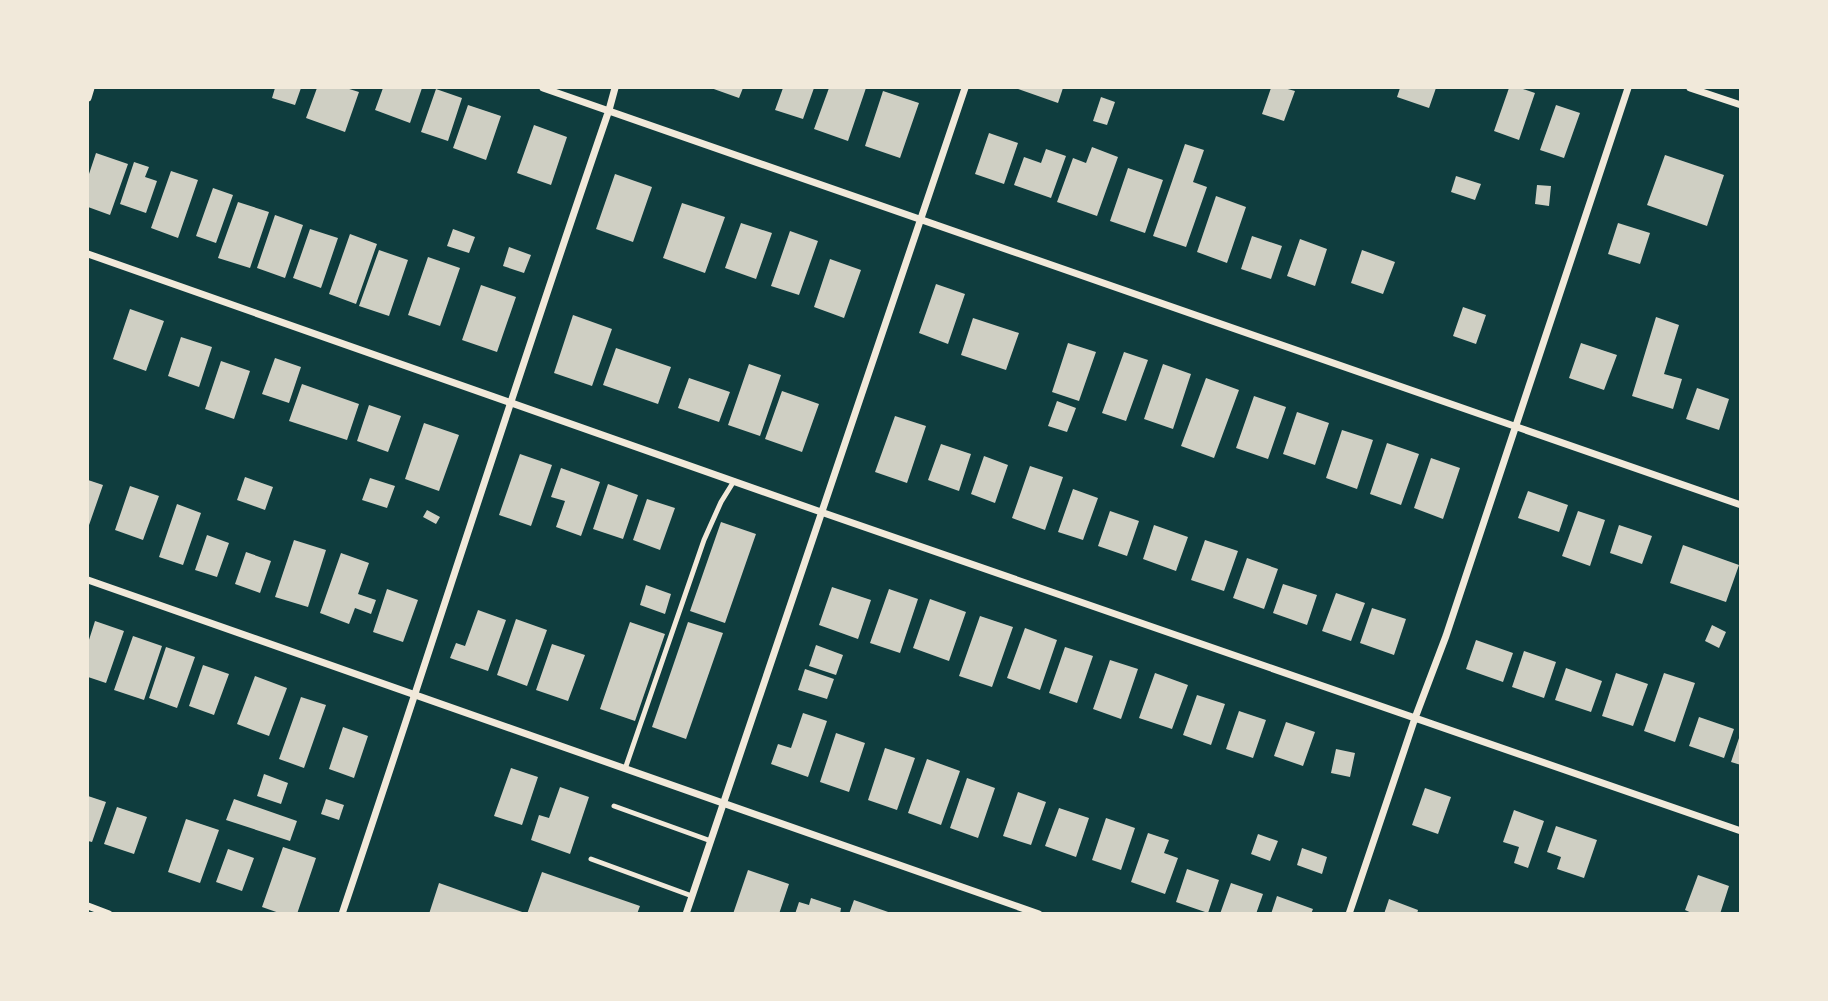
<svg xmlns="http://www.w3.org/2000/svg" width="1828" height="1001" font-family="Lato,sans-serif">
<rect width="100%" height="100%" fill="#0f3d3e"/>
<path fill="#cfcfc3" d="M275,88H301L295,105L272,98Z
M317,88H346L359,92L345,132L306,118Z
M383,88H422L410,123L375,110Z
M711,88H743L739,98Z
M783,88H814L803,119L775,110Z
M829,88H866L848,141L814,129Z
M1015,88H1063L1058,103Z
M1271,88H1284L1295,91L1284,121L1262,114Z
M1400,88H1436L1429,108L1397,97Z
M1509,88H1520L1535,93L1519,140L1494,131Z
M436,89L462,98L448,141L421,132Z
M883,91L919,103L900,158L865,146Z
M1101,97L1115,102L1107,125L1093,121Z
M468,105L501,116L486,160L453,148Z
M1556,105L1580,113L1564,158L1540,150Z
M534,125L567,137L551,185L517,173Z
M989,133L1018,143L1004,184L975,174Z
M1185,144L1204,150L1193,182L1207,187L1186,247L1153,236Z
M1092,147L1118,157L1097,216L1057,202L1073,158L1086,163Z
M1046,149L1066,156L1051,198L1014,185L1024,157L1041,163Z
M96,153L128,164L110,215L88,207V177Z
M1665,155L1724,175L1707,226L1647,205Z
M134,162L149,167L145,177L157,181L146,213L120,204Z
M1128,168L1163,180L1145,233L1110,221Z
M171,171L198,180L178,238L151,228Z
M615,174L652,187L633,242L596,229Z
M1456,176L1481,184L1475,200L1451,192Z
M1537,185L1551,186L1549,206L1535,204Z
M213,188L233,195L216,243L196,236Z
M1216,196L1246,207L1227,263L1197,252Z
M238,202L269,212L250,268L218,258Z
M682,203L725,217L705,273L663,258Z
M275,215L303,225L285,278L257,268Z
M741,223L772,233L756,279L725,268Z
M1618,223L1650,233L1640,264L1608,254Z
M310,229L338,238L321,288L293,278Z
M453,229L475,237L469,253L447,246Z
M790,231L818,241L799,295L771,286Z
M350,234L377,244L356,304L329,294Z
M1252,236L1282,246L1271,279L1241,269Z
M1300,239L1327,249L1315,286L1287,276Z
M509,247L531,255L524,273L503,266Z
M379,250L408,260L389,316L359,306Z
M1362,250L1395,262L1383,294L1351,283Z
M428,257L460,268L440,326L408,315Z
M830,259L861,270L844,318L814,307Z
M936,284L965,294L948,344L919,333Z
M481,285L516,297L497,352L462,340Z
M1463,307L1486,315L1476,344L1453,336Z
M130,309L164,321L146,371L113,359Z
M573,315L612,329L592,386L554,373Z
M1656,317L1679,325L1664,374L1682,379L1673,409L1632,396Z
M973,318L1019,333L1006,370L961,355Z
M181,337L212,347L199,387L168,376Z
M1068,343L1096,352L1079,401L1052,392Z
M1581,343L1617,355L1604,390L1569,378Z
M616,348L671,367L658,404L603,385Z
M1124,352L1148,360L1126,421L1102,413Z
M275,358L301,367L289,403L262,394Z
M221,361L250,371L234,419L205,409Z
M749,364L781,375L760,436L728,425Z
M1163,364L1191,374L1173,429L1144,419Z
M689,378L730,392L719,422L678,408Z
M1206,378L1239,390L1214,458L1181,446Z
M302,384L359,404L347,440L289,421Z
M1697,388L1729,399L1719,430L1686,419Z
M782,391L819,404L802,452L765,439Z
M1254,396L1286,407L1268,459L1236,448Z
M1057,401L1076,408L1067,432L1048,426Z
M369,405L401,416L388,452L357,441Z
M1297,412L1329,423L1315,465L1283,454Z
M895,416L926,426L907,483L875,472Z
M424,423L459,435L439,491L405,479Z
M1342,430L1373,440L1357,489L1326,478Z
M1387,443L1419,454L1401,505L1370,494Z
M941,444L971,454L959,491L928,480Z
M520,454L552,465L531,526L499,515Z
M984,456L1008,465L995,503L971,494Z
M1431,458L1460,468L1443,519L1414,508Z
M1030,466L1063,477L1045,530L1012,518Z
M561,468L600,482L581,536L556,527L565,501L551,497Z
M245,477L273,487L265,510L237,500Z
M370,478L395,486L387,508L362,500Z
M88,480L103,485L88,528Z
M608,484L638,495L623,539L593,529Z
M130,486L159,496L143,540L115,530Z
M1073,489L1098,498L1083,540L1058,532Z
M1528,491L1568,505L1559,532L1518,518Z
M647,499L675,508L660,550L633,540Z
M177,504L201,513L183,565L159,557Z
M427,510L440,517L436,524L423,517Z
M1110,511L1139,521L1127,556L1098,546Z
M1578,511L1605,520L1590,566L1562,556Z
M721,522L756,534L725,623L690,611Z
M1154,525L1188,537L1176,571L1143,559Z
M1619,525L1652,536L1642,564L1610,553Z
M207,535L229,543L217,577L195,570Z
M294,540L326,550L308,607L275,597Z
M1205,540L1238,551L1224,591L1191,580Z
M1683,545L1739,565L1726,602L1670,583Z
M246,552L271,561L260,593L235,584Z
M341,553L369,563L358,594L376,600L371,614L355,608L349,624L320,613Z
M1247,558L1278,569L1264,609L1233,598Z
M1283,584L1317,595L1307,625L1273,613Z
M646,585L671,594L665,614L640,605Z
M832,587L871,600L858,639L819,625Z
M387,589L418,600L403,642L373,632Z
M889,589L918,599L900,653L870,643Z
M1336,593L1365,603L1351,641L1322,631Z
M930,599L966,612L949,661L913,648Z
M1372,608L1406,619L1394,655L1360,643Z
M478,610L506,620L488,671L450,658L456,643L465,646Z
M980,616L1013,627L992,687L959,676Z
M516,619L547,630L527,686L497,675Z
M95,621L124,631L106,683L88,677V643Z
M630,622L665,634L635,721L600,709Z
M688,622L723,633L686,739L652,727Z
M1712,625L1726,632L1719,648L1705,641Z
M1025,628L1057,640L1040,690L1007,678Z
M133,636L162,646L144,700L114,690Z
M1476,640L1513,653L1503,682L1466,669Z
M552,644L585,655L568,701L536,690Z
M816,645L843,655L836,675L809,666Z
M166,647L195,657L177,708L149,698Z
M1065,647L1093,656L1077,703L1049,693Z
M1524,651L1556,662L1544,698L1512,687Z
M1110,660L1138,669L1121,719L1093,709Z
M203,665L229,674L214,715L189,706Z
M1566,668L1602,681L1591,712L1555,700Z
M805,669L834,679L827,699L798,690Z
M1155,673L1188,685L1172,729L1139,718Z
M1616,673L1648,684L1633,726L1602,716Z
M1664,673L1695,683L1675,742L1644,731Z
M255,676L287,688L269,736L237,724Z
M1197,695L1225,704L1211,745L1183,735Z
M301,697L326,705L304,768L279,759Z
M1239,711L1266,720L1253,758L1226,749Z
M803,713L827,721L808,777L771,764L778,744L791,748Z
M1699,717L1734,729L1724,758L1689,746Z
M1286,722L1315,732L1303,766L1274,756Z
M343,727L368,736L354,778L329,769Z
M836,733L865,743L849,792L820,782Z
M1740,735H1741V765L1731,762Z
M885,748L915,758L897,810L868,800Z
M1336,749L1355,753L1350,777L1331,773Z
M927,759L960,771L941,825L908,813Z
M511,768L538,777L522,825L494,816Z
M264,774L288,783L281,804L257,796Z
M967,778L995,788L978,838L950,828Z
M560,787L589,797L570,854L531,840L539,815L549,818Z
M1425,788L1451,797L1438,834L1412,825Z
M1018,792L1046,802L1031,845L1003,836Z
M88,796L106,802L92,842L88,841Z
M234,799L297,821L290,841L226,820Z
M326,799L344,805L339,820L321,814Z
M117,807L147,817L134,854L104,844Z
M1059,808L1089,818L1076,857L1045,846Z
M1514,810L1544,821L1528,868L1514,863L1519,847L1503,842Z
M1106,818L1135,828L1121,870L1092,860Z
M186,819L219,830L200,883L168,872Z
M1556,826L1597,840L1584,878L1557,869L1561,857L1547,852Z
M1148,833L1169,840L1164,853L1178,858L1165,894L1131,882Z
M1258,834L1278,841L1270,861L1251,854Z
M283,847L316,858L297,914H282L262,907Z
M1302,848L1327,857L1322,874L1297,865Z
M228,849L254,858L242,891L216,882Z
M1187,869L1219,880L1208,913L1176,902Z
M748,870L789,884L779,914H733Z
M542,872L640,906L637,914H527Z
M1698,875L1729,886L1720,914H1694L1685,910Z
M439,883L525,913V914H429Z
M1231,883L1263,894L1256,914H1220Z
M1277,896L1313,909L1311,914H1271Z
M811,898L841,908L840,914H795L799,902L809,905Z
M1389,899L1418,910L1417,914H1384Z
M854,900L891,913V914H849Z"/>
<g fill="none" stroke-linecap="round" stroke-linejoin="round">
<path stroke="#f1e9da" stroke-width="5" d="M625,769L704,540L721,502L734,481
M614,806L711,841
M591,859L692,896"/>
<path stroke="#f1e9da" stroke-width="7" d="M543,88L1741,505
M1690,88L1741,105
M88,98L91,88
M88,254L821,512L1741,831
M88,580L1039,914
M88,906L109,914
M342,914C432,646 517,377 609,110L615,88
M686,914L965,88
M1349,914L1415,718L1446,636L1628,88"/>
</g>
<rect width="1828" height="1001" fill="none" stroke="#f1e9da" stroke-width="178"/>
</svg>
